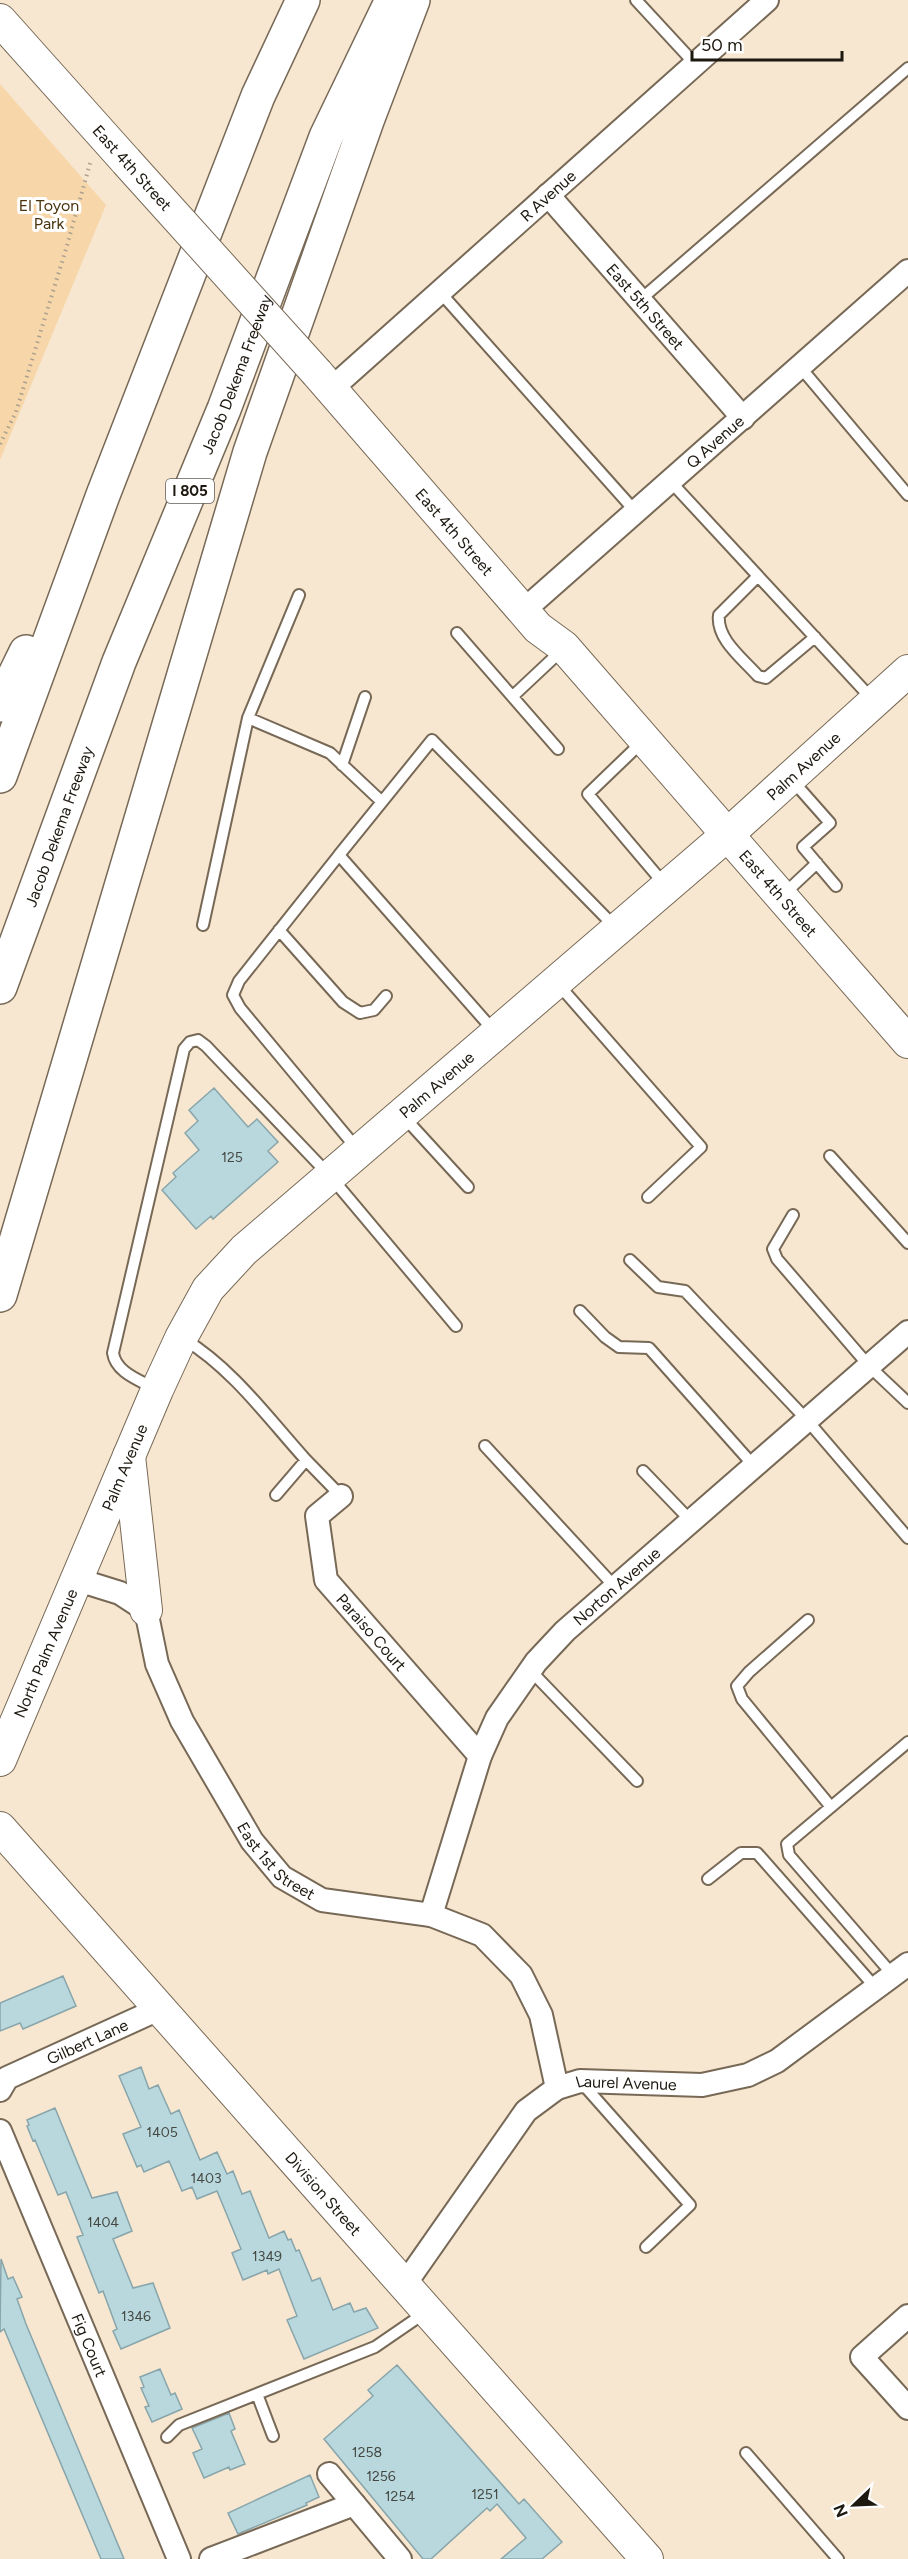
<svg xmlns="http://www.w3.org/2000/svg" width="908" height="2559" font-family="Figtree,sans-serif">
<rect width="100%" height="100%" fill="#f7e7d1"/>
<path fill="#f7d7a9" d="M0,84L106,205L0,460Z"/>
<path fill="#b9d8dd" stroke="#87a5aa" stroke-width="1.5" d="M214,1088L248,1127L257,1119L278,1142L268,1151L278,1162L213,1219L211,1216L196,1229L162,1190L176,1177L173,1173L199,1150L185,1133L198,1121L189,1110Z
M63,1976L76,2006L23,2029L20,2023L0,2031V2003Z
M141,2067L149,2089L158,2085L171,2114L179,2110L200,2160L217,2152L227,2174L233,2171L242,2194L250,2191L269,2238L284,2231L288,2240L291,2239L296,2251L299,2250L312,2281L320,2278L333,2310L350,2303L354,2312L366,2308L378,2328L304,2359L287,2320L297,2316L279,2269L268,2274L267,2270L243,2280L232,2253L241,2249L217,2191L197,2199L192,2187L182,2191L169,2161L144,2172L141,2165L137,2167L123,2134L141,2127L119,2076Z
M55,2108L92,2198L117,2192L132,2231L113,2239L133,2288L153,2283L170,2328L121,2349L113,2331L117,2329L103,2291L99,2293L77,2237L83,2235L66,2192L58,2195L35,2140L33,2141L27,2126L29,2125L27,2120Z
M1,2259L8,2279L13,2277L22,2297L17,2299L26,2324L124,2559H101L4,2329L0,2332Z
M397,2365L519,2504L524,2499L562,2542L542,2559H501L526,2538L497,2504L490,2511L487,2508L431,2559H423L324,2439L373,2396L368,2390Z
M160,2369L171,2395L175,2393L182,2409L152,2422L145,2407L149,2406L141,2388L144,2387L140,2377Z
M229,2413L235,2429L231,2431L245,2464L230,2470L229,2467L204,2478L193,2453L202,2449L192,2428Z
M310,2475L319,2497L306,2503L307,2505L238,2534L228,2513Z"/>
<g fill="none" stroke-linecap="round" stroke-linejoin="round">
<g stroke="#776956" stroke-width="14">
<path id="lane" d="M636,0L696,65
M439,291L635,511
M640,300L908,68
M801,368L908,495
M671,482L872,699
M758,576L719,615C716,639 743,659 758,676L766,678L815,637
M457,633L558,749
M513,696L562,650
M248,718L330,753L382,802
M642,742L588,794L665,885
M342,765L365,697
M792,780L830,823L803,847L836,886
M339,855L239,981L233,995L240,1008L358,1150
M784,894L817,863
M203,925L248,718L299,595
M279,930L343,1002L360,1013L374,1010L386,996
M558,984L701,1147L648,1197
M494,1031L339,855L432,740L615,927
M404,1117L468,1187
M830,1156L908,1243
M793,1215L773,1249L777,1259L869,1366L908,1403
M630,1260L658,1287L685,1291L807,1420L908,1538
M580,1311L605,1337L619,1347L649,1348L754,1466
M184,1339C233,1369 268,1418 306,1460L276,1495
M155,1389C140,1380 116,1373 113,1353L184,1049L190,1042L198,1040L206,1046L330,1176L456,1326
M485,1446L615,1587
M306,1460L341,1496
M643,1471L691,1521
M808,1620L749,1672L737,1686L742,1699L831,1807
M530,1670L637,1781
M708,1879L741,1853H757L875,1987
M892,1974L789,1855L787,1844L908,1742
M581,2082L690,2205L646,2247
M257,2394L273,2436
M167,2437L179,2425L375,2347L426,2312
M746,2453L838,2559"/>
</g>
<g stroke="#776956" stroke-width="26">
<g id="street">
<path id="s1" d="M548,195L743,418"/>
<path id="s2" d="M330,390L767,0"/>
<path id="s3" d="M523,611L908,271"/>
<path id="s4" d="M341,1496L317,1516L326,1580L480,1756"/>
<path id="s5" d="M75,1579L120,1593L146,1610L157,1664L182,1721L252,1841L282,1877L322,1900L431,1915L482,1935L521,1975L541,2015L557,2088"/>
<path id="s6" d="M431,1915L480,1756L497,1718L536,1662L565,1631L908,1332"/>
<path id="s7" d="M0,2090L7,2078L161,2008"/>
<path id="s8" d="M0,2131L179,2559"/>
<path id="s9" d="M405,2284L526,2111L557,2088L580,2081L702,2085L748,2075L777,2061L908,1964"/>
<path d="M908,2316L862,2357L908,2408"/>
<path d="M329,2474L400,2559"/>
<path d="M211,2559L354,2504"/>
</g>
</g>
<g stroke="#776956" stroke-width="34">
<g id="secondary">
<path d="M0,20L126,161"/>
<path id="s10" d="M317,373L538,628L564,647L908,1042"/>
<path d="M129,1456L146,1610"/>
<path id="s11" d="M0,1760L157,1390L181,1338L208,1289L244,1250L727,835L908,671"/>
<path id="s12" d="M0,1828L647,2559"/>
</g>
</g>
<g stroke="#776956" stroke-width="36">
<g id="highway">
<path d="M0,705L26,652"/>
<path d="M0,776L103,495L258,96L303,0"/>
<path id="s13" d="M0,987L119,662L224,409L326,137L392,0"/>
<path d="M0,1295L250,452L368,118L413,0"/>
</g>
</g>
<path stroke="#aca08f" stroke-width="4" stroke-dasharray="1.5 4.5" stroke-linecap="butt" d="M0,444L16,412L66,249L91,160"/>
<use href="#lane" stroke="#fff" stroke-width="10"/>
<use href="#street" stroke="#fff" stroke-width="22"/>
<use href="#secondary" stroke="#fff" stroke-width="32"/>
<use href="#highway" stroke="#fff" stroke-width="33"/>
<g stroke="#776956" stroke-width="34" stroke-linecap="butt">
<path id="secondary-bridge" d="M126,161L317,373"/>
</g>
<use href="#secondary-bridge" stroke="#fff" stroke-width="32"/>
</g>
<g text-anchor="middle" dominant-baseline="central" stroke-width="6" stroke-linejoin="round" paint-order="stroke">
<g font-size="14" fill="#444843">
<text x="232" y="1157">125</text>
<text x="162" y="2132">1405</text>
<text x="206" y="2178">1403</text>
<text x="103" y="2222">1404</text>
<text x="267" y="2256">1349</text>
<text x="136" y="2316">1346</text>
<text x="367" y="2452">1258</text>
<text x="381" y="2476">1256</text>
<text x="485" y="2494">1251</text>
<text x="400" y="2496">1254</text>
</g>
<rect fill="#fff" stroke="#615d58" stroke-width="1.5" x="166" y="479" width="48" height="24" rx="4.5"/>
<g font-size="15" font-weight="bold" fill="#1d1810">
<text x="190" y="491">I 805</text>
</g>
<g font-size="16" fill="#1d1810" stroke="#fff">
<text transform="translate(132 168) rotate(48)">East 4th Street</text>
<text stroke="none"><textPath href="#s2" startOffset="292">R Avenue</textPath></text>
<text stroke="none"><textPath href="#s1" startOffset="148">East 5th Street</textPath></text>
<text stroke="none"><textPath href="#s13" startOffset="657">Jacob Dekema Freeway</textPath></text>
<text stroke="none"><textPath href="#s3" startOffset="256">Q Avenue</textPath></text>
<text stroke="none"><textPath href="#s10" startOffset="210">East 4th Street</textPath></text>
<text stroke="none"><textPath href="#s11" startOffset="1308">Palm Avenue</textPath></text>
<text stroke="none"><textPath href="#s13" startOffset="171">Jacob Dekema Freeway</textPath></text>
<text stroke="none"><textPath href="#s10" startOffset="696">East 4th Street</textPath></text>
<text stroke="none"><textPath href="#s11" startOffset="822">Palm Avenue</textPath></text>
<text stroke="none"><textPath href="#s11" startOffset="318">Palm Avenue</textPath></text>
<text stroke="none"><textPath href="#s6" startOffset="387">Norton Avenue</textPath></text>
<text stroke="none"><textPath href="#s4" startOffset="165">Paraiso Court</textPath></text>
<text stroke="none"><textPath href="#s11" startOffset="116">North Palm Avenue</textPath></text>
<text stroke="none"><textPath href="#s5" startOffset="366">East 1st Street</textPath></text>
<text stroke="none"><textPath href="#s7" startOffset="102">Gilbert Lane</textPath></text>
<text stroke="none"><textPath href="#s9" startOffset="320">Laurel Avenue</textPath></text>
<text stroke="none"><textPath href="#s12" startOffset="488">Division Street</textPath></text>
<text stroke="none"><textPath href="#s8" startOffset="232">Fig Court</textPath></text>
</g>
<g font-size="16" fill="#4a340e" stroke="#fff">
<text x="49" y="205">El Toyon<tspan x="49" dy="18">Park</tspan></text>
</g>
</g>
<g transform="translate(854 2505) rotate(247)" stroke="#ffffff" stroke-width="4.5" paint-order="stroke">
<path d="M0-4.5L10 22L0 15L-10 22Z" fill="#1d1810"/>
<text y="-9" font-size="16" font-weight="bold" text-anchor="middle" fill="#1d1810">N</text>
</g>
<path d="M692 51v9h150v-9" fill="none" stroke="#1d1810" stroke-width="3"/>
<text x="701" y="51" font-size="18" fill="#1d1810" stroke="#ffffff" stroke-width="4.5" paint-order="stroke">50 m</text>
</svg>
